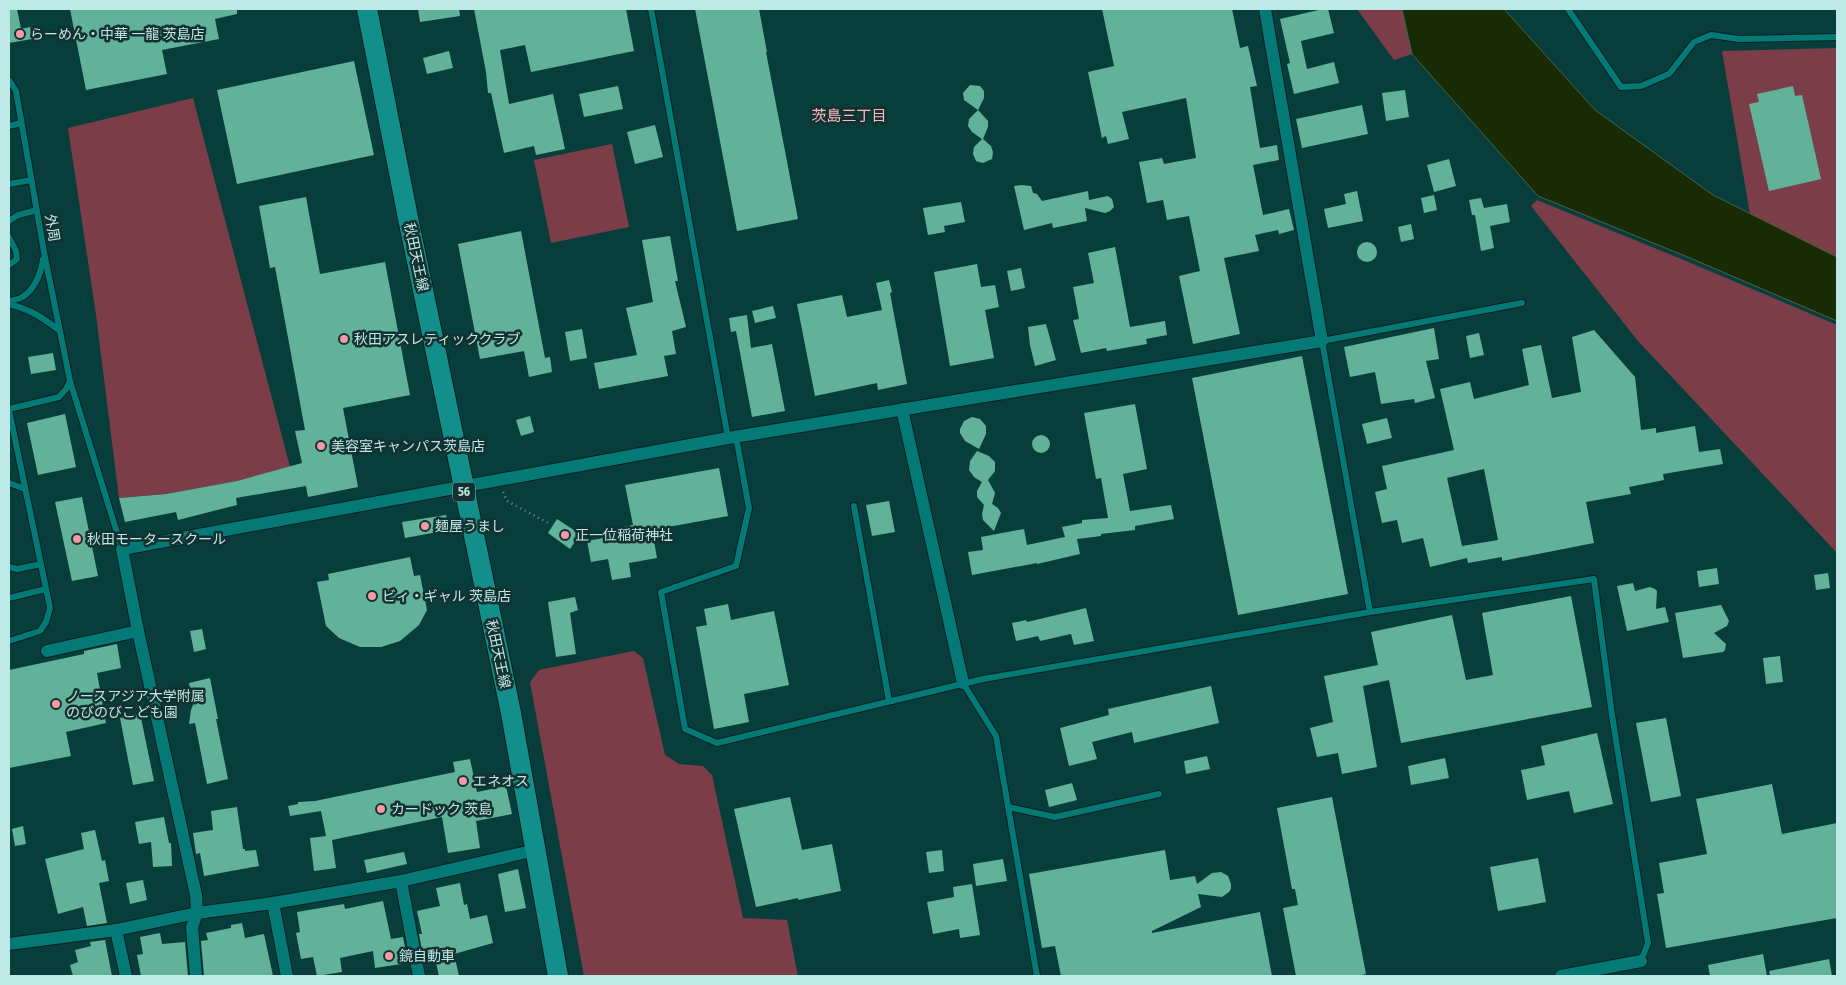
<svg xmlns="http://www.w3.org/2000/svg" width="1846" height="985" font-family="'Fira Sans Condensed','Noto Sans JP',sans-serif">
<rect width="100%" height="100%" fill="#073e3c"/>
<path fill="#7b3e48" d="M1357,9H1402L1412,54L1394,60Z
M1837,48V257L1750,214L1722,51Z
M193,98L290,467L237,481L166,494L119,498L96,315L68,128Z
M612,144L629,227L551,243L534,160Z
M1537,200L1686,261L1837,325V553L1638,341L1531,206Z
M634,651L643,658L665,755L679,764L703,766L712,775L743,918L787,920L798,976H584L530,682L539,670Z"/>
<path fill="#192b05" stroke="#4a6448" d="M1402,9H1504L1595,110L1713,195L1837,257V321L1690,258L1538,196L1412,54Z"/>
<path fill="#61b299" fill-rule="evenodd" d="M9,9H17L21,29L30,27L32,39L9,43Z
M70,9H237V14L215,19L219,39L162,50L167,74L86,90Z
M418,9H459L460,16L420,22Z
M474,9H626L634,51L531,72L525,45L500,50L509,104L553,94L565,149L536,155L534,146L504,153L491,93H488L486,72Z
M695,9H759L767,52H766L798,219L737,231Z
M1102,9H1232L1240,48L1248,46L1257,86L1250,87L1260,148L1277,145L1279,160L1253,165L1263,215L1289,209L1294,230L1279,234L1278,230L1255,235L1259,251L1224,258L1240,334L1193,344L1179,276L1200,271L1189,216L1167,220L1163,200L1147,203L1139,162L1162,158L1164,164L1196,158L1186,98L1122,112L1129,139L1108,144L1106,136L1102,138L1088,72L1114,66Z
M1323,9H1328L1334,33L1301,41L1307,69L1334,62L1339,83L1294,94L1287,64L1290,63L1280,19Z
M449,51L453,68L427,74L423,58Z
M354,61L374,155L237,184L217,90Z
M970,85L980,86L984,91V98L978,110L964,100L963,93Z
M618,86L623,109L584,117L579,94Z
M1793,86L1795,96L1802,95L1821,179L1769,191L1749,104L1759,102L1757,94Z
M1405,90L1409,117L1386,121L1382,93Z
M1362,105L1368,134L1302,148L1296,119Z
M978,110L988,121V127L983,139L991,146L993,152L992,159L983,163L976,161L973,154L974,147L982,139L972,132L968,126L969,119Z
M655,125L663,157L635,164L627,132Z
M1449,159L1456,186L1434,192L1427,165Z
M1021,185L1031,186L1033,193L1037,194L1042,201L1088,191L1089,200L1108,196L1112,199L1114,207L1110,211L1105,213L1085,208L1087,221L1053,228L1052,223L1024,230L1014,186Z
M1357,191L1363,221L1328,228L1324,209L1346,204L1344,194Z
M1434,195L1437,210L1424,213L1421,198Z
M306,197L320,274L385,262L410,395L343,408L358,487L308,497L306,486L236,498L237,505L178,520L176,512L125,522L119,498L166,494L237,481L302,463L295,431L305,430L275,267L270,268L259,206Z
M1481,198L1484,208L1507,204L1510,222L1490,226L1494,248L1481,251L1475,215H1472L1469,200Z
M961,202L965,222L944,226L945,232L928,235L923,208Z
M1411,224L1414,239L1401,242L1398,227Z
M521,231L545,358L550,357L552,372L529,377L524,351L480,359L458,244Z
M670,236L678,281H675L686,327L672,331L676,354L664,356L668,376L599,389L594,363L637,355L626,308L653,302L642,240Z
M1357 252a10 10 0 1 1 20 0a10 10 0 1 1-20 0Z
M1115,247L1130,327L1165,321L1167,335L1146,339L1147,344L1107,351L1106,348L1081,353L1073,320L1079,319L1073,287L1094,283L1088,253Z
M977,264L981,287L995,285L999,307L985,310L994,358L950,366L934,272Z
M1021,268L1025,288L1011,291L1007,271Z
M889,280L892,292L890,293L907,384L878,390L877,383L815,396L797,304L842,295L847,317L882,310L876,283Z
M773,306L776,318L755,323L752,311Z
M747,315L751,348L772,344L785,411L752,417L736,331L731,332L729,318Z
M1046,324L1056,360L1035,366L1030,345L1028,327Z
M1434,328L1439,359L1426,361L1435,398L1415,403L1414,399L1381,404L1375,372L1350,377L1344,347Z
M582,329L587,358L570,361L565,332Z
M1594,330L1635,377L1641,430L1656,428V433L1695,426L1699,452L1720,449L1723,464L1663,474L1664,480L1629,487L1631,494L1586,502L1594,543L1502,561V557L1468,563L1467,558L1430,567L1423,538L1402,543L1397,520L1382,523L1375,492L1387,489L1382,466L1454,450L1440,389L1470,382L1474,399L1529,385L1522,349L1541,345L1552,398L1581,392L1572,337ZM1484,469L1498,540L1462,546L1447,478Z
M1479,333L1484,355L1470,358L1466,336Z
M53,353L56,370L31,374L28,357Z
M1302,356L1348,594L1238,615L1192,378Z
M1135,404L1147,469L1123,474L1130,511L1171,505L1174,519L1135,526V530L1101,534V536L1077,539L1080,554L1037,564V563L972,575L968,552L983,550L981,537L1024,529L1027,545L1065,537L1062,527L1082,523V520L1108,518L1101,478L1096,479L1084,413Z
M65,414L76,467L38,475L27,423Z
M530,416L534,432L521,436L516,420Z
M972,417L980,419L986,426V434L979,449L965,441L960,433V429L964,421Z
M1387,418L1392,438L1367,444L1362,424Z
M1032 444a9 9 0 1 1 18 0a9 9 0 1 1-18 0Z
M977,451L989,456L995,462V471L988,480L995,493L992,504L998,508L1001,513L994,531L983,520L982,514L984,505L977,497V491L982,482L974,477L969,470L970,461Z
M719,468L728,516L652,530L657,558L629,563L631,577L612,580L608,559L591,562L587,541L625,534L624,527L633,525L625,485Z
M82,497L98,576L72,581L55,502Z
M889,501L895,532L872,536L866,505Z
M446,515L449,530L405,538L402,522Z
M557,519L580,534L570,549L548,533Z
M410,557L414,576L420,575L427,610L419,625L400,641L381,647H360L339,638L326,626L317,582L329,580L328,574Z
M1717,568L1719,584L1699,587L1697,571Z
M1828,573L1830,588L1816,590L1814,575Z
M1633,583L1635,591L1650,587L1655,589L1657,591L1656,609L1665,607L1669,622L1627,631L1617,586Z
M1571,596L1592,707L1401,743L1389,680L1363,686L1377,767L1342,774L1338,753L1317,757L1310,728L1333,722L1324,676L1378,665L1371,632L1452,615L1466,680L1493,675L1482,613Z
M575,597L578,610L570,613L576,654L556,657L548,602Z
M728,604L731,620L774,611L789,685L744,694L749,722L714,729L696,627L707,625L704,609Z
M1721,605L1729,621L1727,626L1714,633L1726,644L1725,650L1723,652L1683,658L1675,613Z
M1086,608L1094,641L1074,645L1071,634L1040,641L1038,636L1016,641L1012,623L1026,620L1027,622Z
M202,629L206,649L194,652L190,631Z
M117,644L121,668L97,673L106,723L66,732L71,756L9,768V670L84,654V651Z
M1780,656L1783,682L1766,684L1763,658Z
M210,678L218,719H216L228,779L207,784L195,723L189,724L191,710L193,705L189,683Z
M1211,686L1219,723L1134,743L1132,732L1092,742L1097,759L1069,766L1060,728L1109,715L1108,709Z
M140,713L154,781L133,785L120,718Z
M1666,718L1681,796L1651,802L1636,723Z
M1597,733L1613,804L1574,813L1569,791L1527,800L1521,770L1545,765L1541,746Z
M1207,756L1210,769L1186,774L1184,761Z
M1445,758L1449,778L1411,785L1408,766Z
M470,759L477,792L506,786L512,814L476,821L480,848L448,853L442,817L332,840L336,868L314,871L310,838L326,836L321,811L290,816L288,806L298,804V802L315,801L455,772L453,762Z
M1072,783L1077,800L1049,807L1045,790Z
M1772,784L1782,834L1837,823V918L1666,948L1657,894L1664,893L1659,863L1707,854L1696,799Z
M790,797L802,850L832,844L841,891L798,900V898L756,907L734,809Z
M1332,797L1366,974L1356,976H1296L1283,908L1298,905L1295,889H1292L1277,808Z
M237,807L243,849H245V851L256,850L259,866L204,876L200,853L196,854L193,833L213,830L211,811Z
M164,817L169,843H171L172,866L153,867L151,842L139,844L135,822Z
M23,826L26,844L15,846L12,829Z
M95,830L102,861L105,860L109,881L99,883L107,923L87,926L83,907L58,914L45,859L84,849L81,833Z
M942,850L944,871L929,873L926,852Z
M1165,850L1170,880L1195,876L1197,884L1212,873L1221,872L1228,876L1231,884V889L1229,892L1222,897L1198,894L1201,907L1152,931V933L1260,912L1272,976H1061L1055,946L1042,948L1029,874Z
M404,852L407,864L367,873L364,860Z
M1538,858L1546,902L1498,911L1490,867Z
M1003,859L1007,881L976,886L973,864Z
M518,869L526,908L505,912L498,874Z
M143,880L147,900L130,904L126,883Z
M460,883L464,905L467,904L470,919L487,915L493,943L454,954L459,976H439L435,958L424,960L419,934H422L417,911L440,906L436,888Z
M972,884L980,935L960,938L959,929L933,934L927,902L954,897L953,887Z
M383,901L391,939L403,937L408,963L375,968L373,951L340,958L342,972L317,976L313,957L301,959L296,933L300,932L297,912L344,904L345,909Z
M242,923L245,938L264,934L273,976H204L201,941L208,940L206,933L231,928V925Z
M160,933L162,944L185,942L188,976H141L137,955L143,954L140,937Z
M105,940L112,976H73L70,965L78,962L75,950L91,946L90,942Z
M1763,954L1767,976H1710L1708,965Z
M1829,959L1832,976H1770L1769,971Z"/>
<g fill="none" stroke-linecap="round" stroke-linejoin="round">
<g stroke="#042221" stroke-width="8">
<path id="lane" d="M651,9L728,438
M1568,9L1621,87L1641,86L1669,74L1694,42L1711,35L1739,39L1837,37
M9,80L16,91L44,252L70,381L122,549
M9,126L21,123
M9,184L31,180
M9,221L18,215L37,210
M9,237L16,251L17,259L9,265
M9,301C13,300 21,299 24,296C36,287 41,272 43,259
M9,304C31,310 42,317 60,331
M9,409L59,397L66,389L70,381
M9,410L50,608L46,622L40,631L9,641
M736,437L749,508L736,566L661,592L685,729L717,743L983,679L1370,612L1322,341L1522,303
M9,483L25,489
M854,506L889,701
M9,567L17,569L41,564
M9,598L46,589
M1370,612L1594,579L1612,715L1648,943L1641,961
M963,683L996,736L1037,976
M1008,807L1055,817L1159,794"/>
</g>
<g stroke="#042221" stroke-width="14">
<path id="street" d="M902,409L963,683
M47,651L138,631
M401,881L419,976
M273,903L287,976
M116,930L126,976
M9,944L116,930L197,913L273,903L401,881L536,850
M196,976L192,927L197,913L196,895L138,631L122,549L728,438L1322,341L1265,9
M1561,976L1641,961"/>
</g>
<g stroke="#042221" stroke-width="22">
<path id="primary" d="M367,9L408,218L511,713L558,976"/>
</g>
<path stroke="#689895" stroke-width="2.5" stroke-dasharray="1 4" stroke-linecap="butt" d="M503,492L507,501L550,524"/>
<use href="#lane" stroke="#057976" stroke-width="6"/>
<use href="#street" stroke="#057976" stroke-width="12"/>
<use href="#primary" stroke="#128f8b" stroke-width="20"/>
</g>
<g fill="#f49aa6" stroke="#133130" stroke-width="2">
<circle cx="20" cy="34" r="5"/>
<circle cx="344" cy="339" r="5"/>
<circle cx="321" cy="446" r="5"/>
<circle cx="425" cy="526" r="5"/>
<circle cx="565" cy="535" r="5"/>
<circle cx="77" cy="539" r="5"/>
<circle cx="372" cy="596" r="5"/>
<circle cx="56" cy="704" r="5"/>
<circle cx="463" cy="781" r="5"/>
<circle cx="381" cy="809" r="5"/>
<circle cx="389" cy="956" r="5"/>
</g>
<g text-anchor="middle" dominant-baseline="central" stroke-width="5" stroke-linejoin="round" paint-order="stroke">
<rect fill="#133130" stroke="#8bb1af" stroke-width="1" x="453" y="482.5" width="22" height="19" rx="4"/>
<g font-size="12" font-weight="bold" fill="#bee8e5">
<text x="464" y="492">56</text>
</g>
<g font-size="14" fill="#bee8e5" stroke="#133130" text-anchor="start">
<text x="30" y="34">らーめん・中華 一龍 茨島店</text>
<text x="354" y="339">秋田アスレティッククラブ</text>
<text x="331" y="446">美容室キャンパス茨島店</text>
<text x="435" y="526">麺屋うまし</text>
<text x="575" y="535">正一位稲荷神社</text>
<text x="87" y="539">秋田モータースクール</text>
<text x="382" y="596">ビィ・ギャル 茨島店</text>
<text x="66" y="696">ノースアジア大学附属<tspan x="66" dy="16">のびのびこども園</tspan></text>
<text x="473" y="781">エネオス</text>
<text x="391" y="809">カードック 茨島</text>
<text x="399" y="956">鏡自動車</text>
</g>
<g font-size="14" fill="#bee8e5" stroke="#133130">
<text transform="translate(52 228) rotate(80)">外周</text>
<text transform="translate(416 257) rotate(78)">秋田天王線</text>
<text transform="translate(498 654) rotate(78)">秋田天王線</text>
</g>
<g font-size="15" fill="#fdb9c1" stroke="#133130">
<text x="849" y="116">茨島三丁目</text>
</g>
</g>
<rect width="1846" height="985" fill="none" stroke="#bee8e5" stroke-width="20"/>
</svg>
